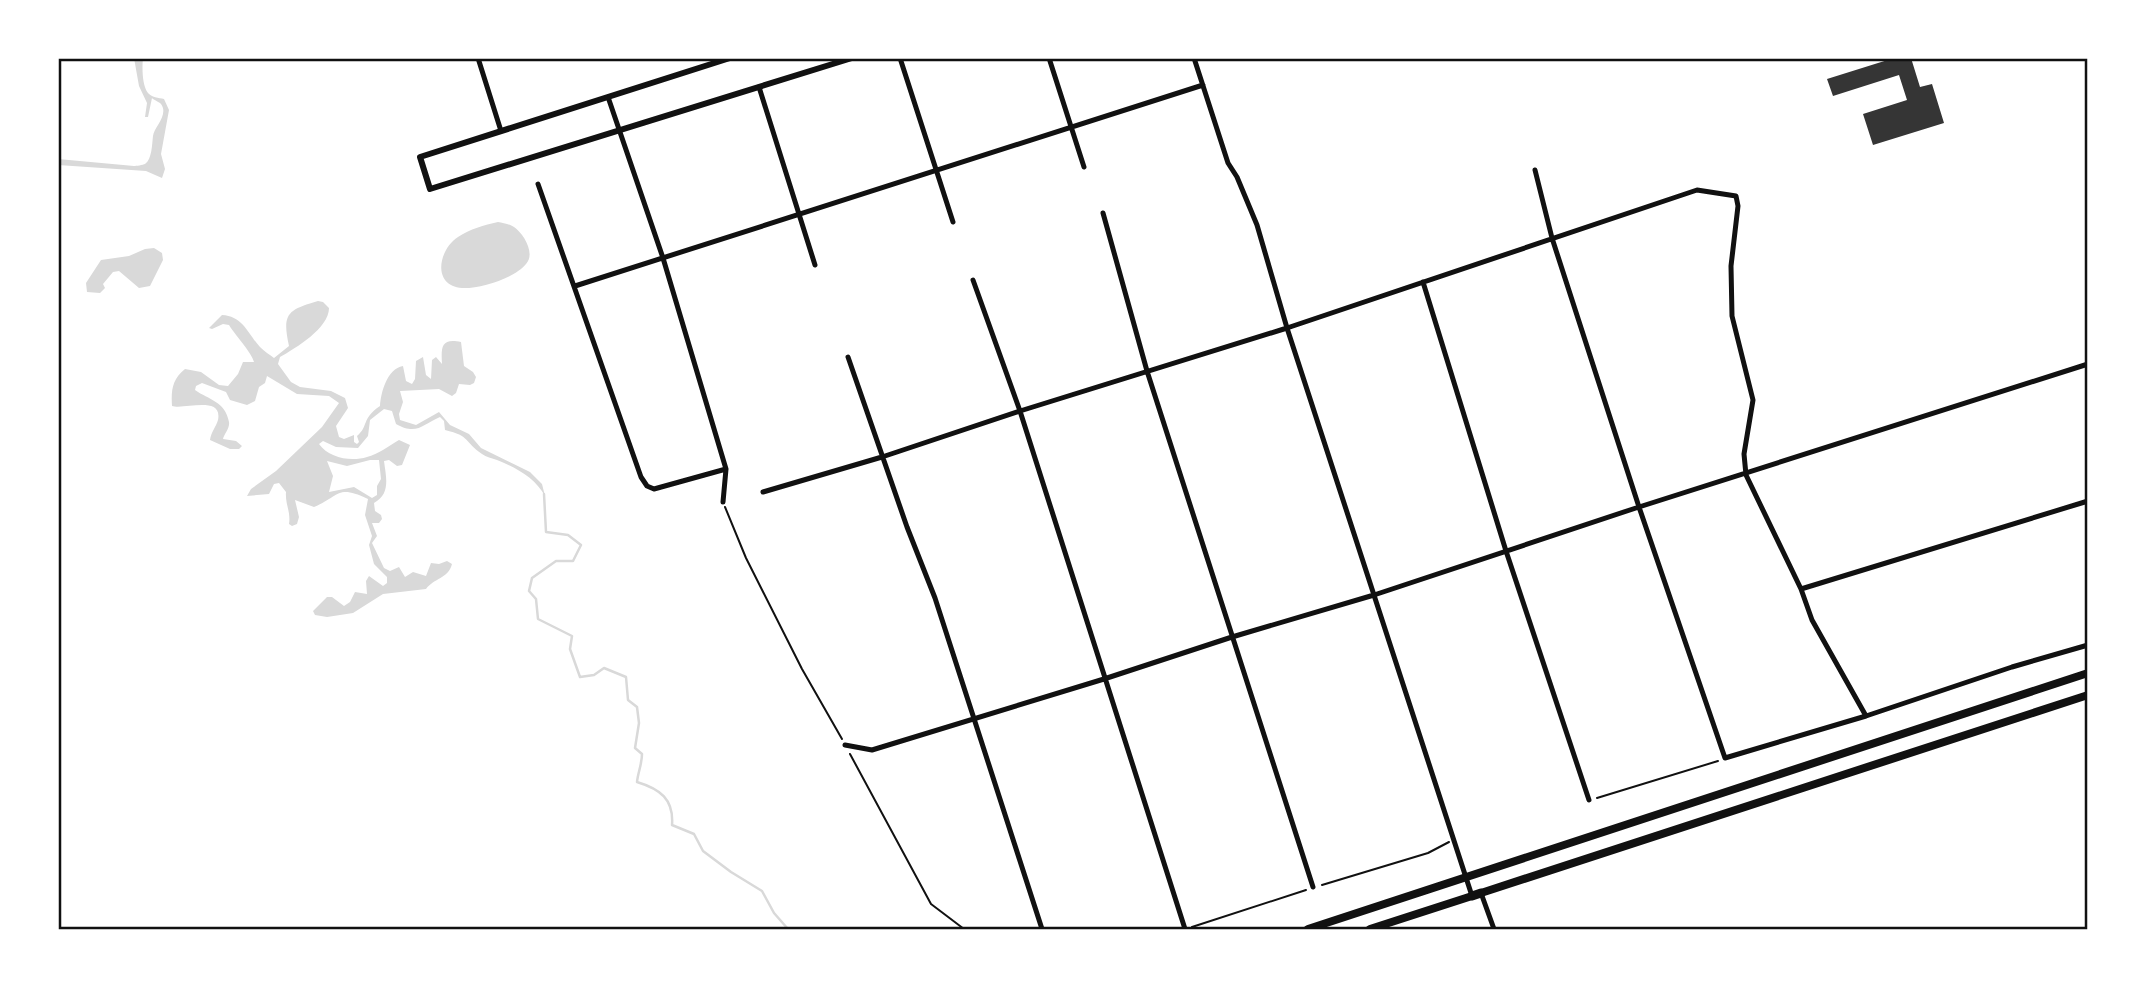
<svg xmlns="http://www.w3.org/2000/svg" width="2146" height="987" font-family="Helvetica,sans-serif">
<rect width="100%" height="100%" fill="#fff"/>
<path fill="#d9d9d9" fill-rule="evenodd" d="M134,58H143C142,67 142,85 148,93C151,97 159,98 164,99L169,110L161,154L165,169L162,178L146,171L58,165V159L134,166C136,166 143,165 145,164C152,159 152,144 153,136C154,127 169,115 161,104C161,103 152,99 152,98L148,117H145L147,103L139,86Z
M498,222C503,223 510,224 514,227C523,233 536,253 526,264C515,278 480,289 462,288C432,286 438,250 458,237C470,229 484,225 498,222Z
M154,248L162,253L163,260L150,286L139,288L119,271L113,272L103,284L105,288L100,293L87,292L86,283L101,260L129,256L145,249Z
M318,301L323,302L329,308C329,328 296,348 280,357L278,364L291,382L300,387L331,391L345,398L348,408L336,426L339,437L344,439L354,435V442L357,444L359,442L357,436C369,426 361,419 380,406C381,392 387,369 403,366L406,381L412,384L415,379L416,361L423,357L426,375L431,379L432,360L436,357L442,364C441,347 441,338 461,342L464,366L473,372L476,377L474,383L470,385L459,384L456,393L452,396L439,389L400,391L403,402L399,414L400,420L416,425L439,412L450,425L469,434L481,448L530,472L542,484L545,496C535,478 517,468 497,460C492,458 486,457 482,454C464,442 471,436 445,430L444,421L440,417C423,424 417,436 396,424L392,411L384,409L370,420L368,436L358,448L336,447L323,441L319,444C329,458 351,462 367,457C378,454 389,446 399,440L410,445L402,465L397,466L389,460L384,461C386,477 391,494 374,503L375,511L381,515L382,519L379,523H372L377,536L372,543L384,568L390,571L399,567L405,577L413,572L426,576L431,563L439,564L447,561L452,564C448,579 434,578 426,589L383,594L353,613L327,617L315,615L313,611L327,597H332L344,606L350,602L355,592L367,594L366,581L369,576L383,586L387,583V577L374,564L369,545L372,536L365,515L368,499C337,484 340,496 314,507L295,500L299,517L297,524L292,526L289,524C291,512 285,504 286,492L279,483L274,484L269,494L247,496L251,489L276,471L322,427L339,403L329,396L297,394L267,376L265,383L259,387L255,401L247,405L230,400L226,392L202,383L196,386L195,390C209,400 225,401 229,422C230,428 224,434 223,439L236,441L242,446L239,449H230L210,440C211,432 216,427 218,420C223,395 184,410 172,406C171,391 172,379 185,369L201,372L219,385L228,386L238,374L243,362H254C252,353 236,336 229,325L223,324L212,329L209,328L222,315C243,316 248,334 260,347C264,351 270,355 274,358L289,346C282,314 287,310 318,301ZM370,460H379L381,479L377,486V495L372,498L354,487L329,492L333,476L327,461L347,466Z"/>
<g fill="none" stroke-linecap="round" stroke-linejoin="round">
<path stroke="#d9d9d9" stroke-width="2.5" d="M544,494L546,532L568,535L581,545L573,561H556L532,578L529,591L536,599L538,619L572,636L570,649L580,677L594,675L604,668L626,677L628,700L637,707L639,723L635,748L642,754C642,764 638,772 637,782C660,789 674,799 672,825L694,834L703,851L731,872L762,891L774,913L788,929"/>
</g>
<path fill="#353535" d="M1894,58H1911L1920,87L1932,84L1944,123L1873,145L1863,114L1907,100L1899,75L1833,96L1827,79Z"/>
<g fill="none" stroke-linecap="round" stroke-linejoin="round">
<path stroke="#111" stroke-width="2" d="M725,507L746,558L802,669L842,739
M850,754L931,904L964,929
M1597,798L1718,761
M1322,885L1428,853L1449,842
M1192,927L1306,890"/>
<path stroke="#111" stroke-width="5" d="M478,58L501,131
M900,58L953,222
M1049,58L1084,167
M1194,58L1228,163L1237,177L1257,225L1287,328L1472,896
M759,87L815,265
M608,97L663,258L726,469L723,502
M1535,170L1552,238L1639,507L1725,758L1866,716L2012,667L2088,645
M538,184L641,477L647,486L654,489L726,469
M1103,213L1147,371L1313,887
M973,280L1020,411L1185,929
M1423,282L1506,551L1589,800
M575,286L1203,85
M848,357L907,527L935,598L1042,929
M763,492L882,457L1020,411L1287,328L1697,190L1736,196L1738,206L1731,266L1732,316L1753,400L1744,454L1746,475L1801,589L1812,620L1866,716
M1801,589L2088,501
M845,745L872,750L1104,679L1232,637L1374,595L1639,507L2088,364
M1481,893L1494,929"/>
<path stroke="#111" stroke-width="6" d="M730,58L420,157L430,189L852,58"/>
<path stroke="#111" stroke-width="8" d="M1481,893L2088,695
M1308,929L2088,673
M1370,929L1472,896"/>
<path stroke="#111" stroke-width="9" d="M1472,896L1481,893"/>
</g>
<rect width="2146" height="987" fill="none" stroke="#ffffff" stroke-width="119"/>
<rect x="60" y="60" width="2026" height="868" fill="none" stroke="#111" stroke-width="2.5"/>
</svg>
